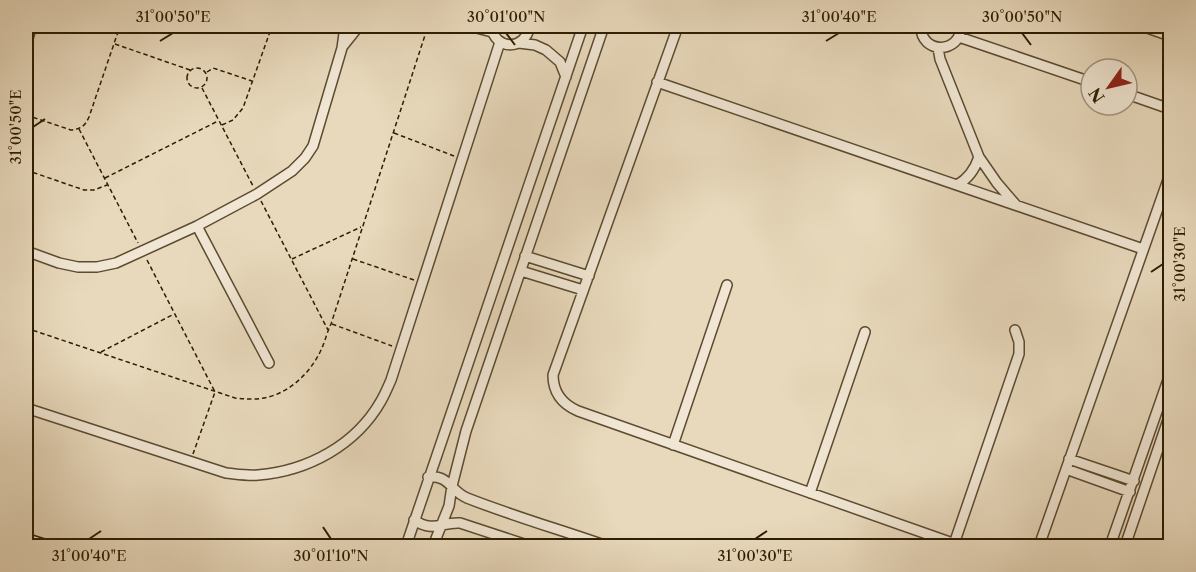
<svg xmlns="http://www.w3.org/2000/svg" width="1196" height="572" font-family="'Libre Caslon Text',serif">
<rect width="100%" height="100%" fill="#e8d9bc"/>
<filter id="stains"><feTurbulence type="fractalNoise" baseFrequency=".00333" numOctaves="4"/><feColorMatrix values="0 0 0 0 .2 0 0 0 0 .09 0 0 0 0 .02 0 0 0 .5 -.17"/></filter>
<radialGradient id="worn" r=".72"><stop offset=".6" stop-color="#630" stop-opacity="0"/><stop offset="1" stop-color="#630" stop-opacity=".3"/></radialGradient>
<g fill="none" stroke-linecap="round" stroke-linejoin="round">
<g stroke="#5c4b30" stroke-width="12">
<path id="minor" d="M469,26L492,32
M491,26C495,51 525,51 530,26
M542,26L553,27L574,26
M678,26L553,375C553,392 562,404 578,411L961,546
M921,26C920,54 961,55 961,26
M1142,26L1170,36
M959,37L1091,82
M519,43L535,45L546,50L560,62L566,77
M26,44L32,26
M343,46L359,26
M938,48L940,59L979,157L997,183L1016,205
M657,82L1143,249
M1127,94L1170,109
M1170,108L1169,114L1170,123
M957,185C968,179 975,169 979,157
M197,226L269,363
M26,251L59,263L78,267H97L116,263L197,226L257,194L292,171L305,158L313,146L342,48L345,26
M525,256L589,276
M521,271L583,290
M26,408L226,473C236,474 248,476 258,475C308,471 356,445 381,401C385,394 388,387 391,380L500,42
M673,445L727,285
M1069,459L1134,481
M1066,469L1130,492
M428,477C450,475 450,491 467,498C513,516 561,530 607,546
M810,493L865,332
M414,520C434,533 440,522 460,523L530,546
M954,544L1019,354V342L1015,330
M406,546L583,26
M433,546L449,506L452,486L466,431L604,26
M1039,546L1170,174
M1110,546L1170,374
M1125,546L1170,414"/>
</g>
<g stroke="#2e1c01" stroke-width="15">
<path id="secondary" d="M26,540L45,546"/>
</g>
<path stroke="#2e1c01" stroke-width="1.5" stroke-dasharray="4.5 3" stroke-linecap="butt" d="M115,44L190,70
M187 78a10 10 0 1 1 20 0a10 10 0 1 1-20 0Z
M207,72L213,68L252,81
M202,88L253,186
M26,115L71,130C81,129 85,126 89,117L120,26
M222,125L233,120L243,108L272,26
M79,129L138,243
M394,133L454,156
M26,170L84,190H94L107,185
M105,178L218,121
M261,201L328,330
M292,259L361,227
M353,259L414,280
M147,260L215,392L193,454
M332,324L392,346
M26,328L235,398C242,399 248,399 255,399C284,398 309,376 321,350C325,342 327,332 331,324L428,26
M101,352L174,314"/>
<use href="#minor" stroke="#f0e6d3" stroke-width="9"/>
<use href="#secondary" stroke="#f0e6d3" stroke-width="12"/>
</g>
<path fill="none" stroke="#2e1c01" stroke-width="2" d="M506,33L515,45M1022,33L1031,45M160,41L173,33M826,41L839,33M33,127L45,119M1151,272L1163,264M323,527L331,539M89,539L101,531M755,539L767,531"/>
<rect width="1196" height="572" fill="none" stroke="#e8d9bc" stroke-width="66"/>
<g transform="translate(1109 87) rotate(236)"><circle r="28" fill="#f0e6d3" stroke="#a2957f" stroke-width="1.5"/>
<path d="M0-4.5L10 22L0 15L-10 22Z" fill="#8f2418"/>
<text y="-9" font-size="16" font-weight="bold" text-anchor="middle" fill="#2e1c01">N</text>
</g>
<rect x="33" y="33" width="1130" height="506" fill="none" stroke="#2e1c01" stroke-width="2"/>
<g font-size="15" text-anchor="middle" fill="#2e1c01">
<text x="173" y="22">31°00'50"E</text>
<text x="506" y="22">30°01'00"N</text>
<text x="839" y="22">31°00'40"E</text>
<text x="1022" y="22">30°00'50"N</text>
<text transform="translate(16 127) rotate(-90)" y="5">31°00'50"E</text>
<text transform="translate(1180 264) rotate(-90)" y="5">31°00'30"E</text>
<text x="89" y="561">31°00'40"E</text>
<text x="331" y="561">30°01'10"N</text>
<text x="755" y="561">31°00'30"E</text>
</g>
<rect width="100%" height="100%" filter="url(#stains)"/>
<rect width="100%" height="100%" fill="url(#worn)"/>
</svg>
